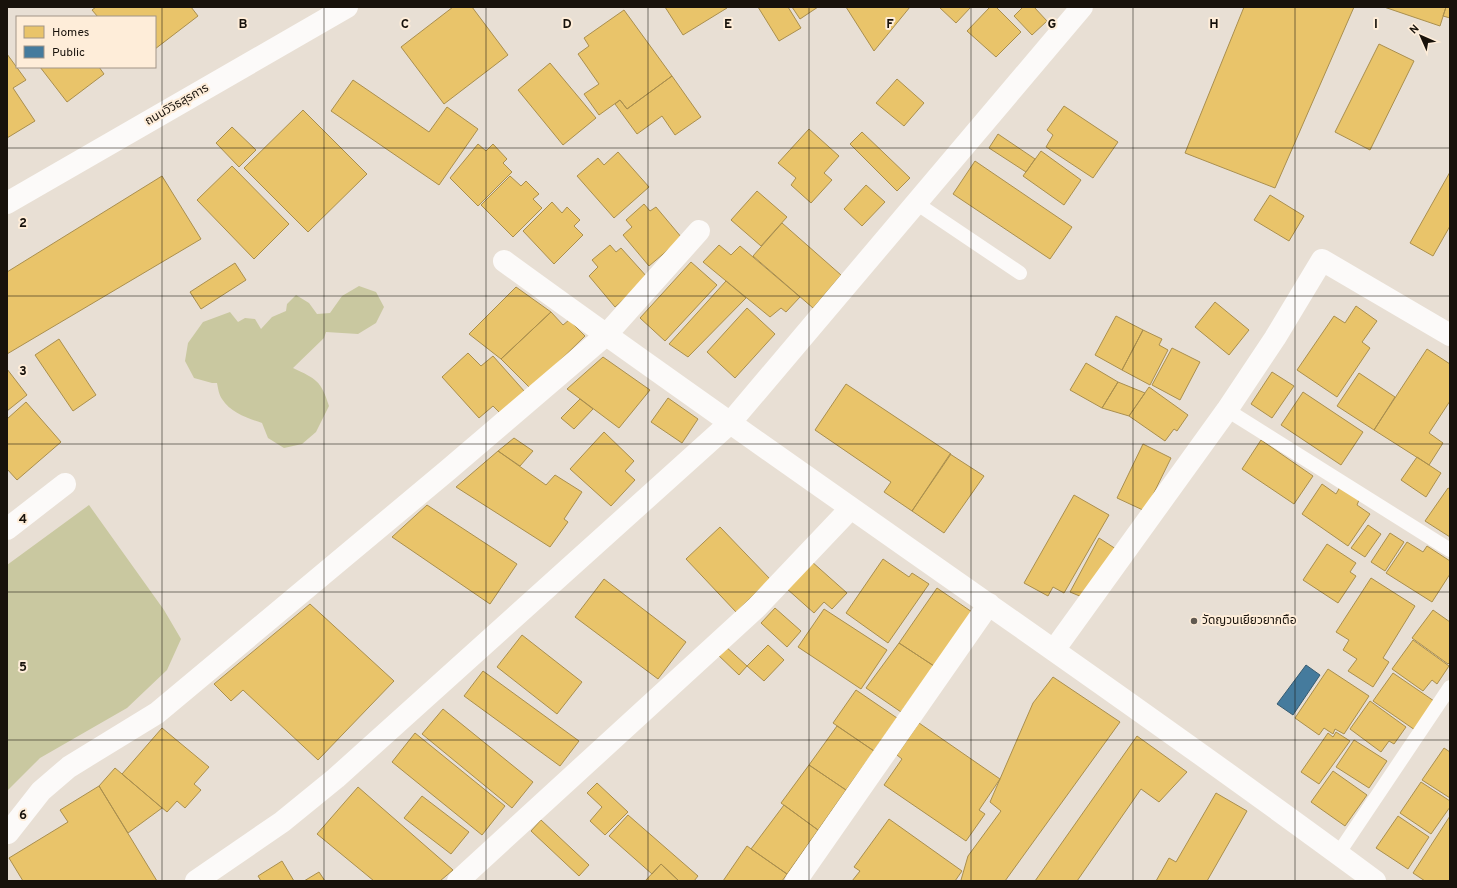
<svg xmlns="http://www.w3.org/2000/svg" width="1457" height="888" font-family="Overpass,'Noto Sans Thai',sans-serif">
<rect width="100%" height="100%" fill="#e8dfd4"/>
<path fill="#c9c8a0" d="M359,286L376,292L384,307L376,323L358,334L326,332L324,338L293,368C316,379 321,380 329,406L316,432L302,444L284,448L268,438L262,423C247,418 231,413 222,399C219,395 218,388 217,383H212L194,378L185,361L188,343L203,322L230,312L238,322L245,318L255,319L261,329L272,317L286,311L287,304L296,295L309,303L317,314L330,313L342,296Z
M89,505L164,610L181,639L167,670L127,708L40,758L7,791V565Z"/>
<path fill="#e9c46a" stroke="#aa8f4e" d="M96,7H191L198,16L155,49V17H98L92,10Z
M453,7H472L508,55L444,104L401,47Z
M665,7H726L727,8L683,35Z
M758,7H788L801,28L779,41Z
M792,7H818L800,19Z
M846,7H910L874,51Z
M939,7H971L956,23Z
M990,7H996L1021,32L996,57L967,31Z
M1023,7H1034L1047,21L1032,35L1014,16Z
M1244,7H1354L1275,188L1185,153Z
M1384,7H1446L1440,26Z
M1446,7H1450V18L1443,16Z
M624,10L672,76L627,109L620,100L599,115L584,94L599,84L578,54L589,46L584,38Z
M1379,44L1414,61L1370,150L1335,132Z
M7,54L26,80L13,88L35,121L7,138Z
M550,63L596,118L563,145L518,90Z
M40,67H99L104,74L67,102Z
M672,76L701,117L675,135L662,116L637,134L615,104L620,100L627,109Z
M897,79L924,103L904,126L876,103Z
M353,80L429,132L447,107L478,129L439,185L331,111Z
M1064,106L1118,142L1093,178L1046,147L1053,135L1047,130Z
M303,110L367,174L308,232L244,168Z
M232,127L256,150L239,167L216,143Z
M809,129L839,156L824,173L832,180L811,203L791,185L796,178L778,163Z
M862,132L910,178L897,191L850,144Z
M998,134L1035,159L1026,172L989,148Z
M478,144L486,151L493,144L507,159L503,163L512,172L478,206L450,178Z
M1041,151L1081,180L1064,205L1023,176Z
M618,152L649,187L614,218L577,176L598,158L604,165Z
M975,161L1072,227L1050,259L953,194Z
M232,166L289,224L254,259L197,200Z
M1450,172V226L1433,256L1410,243Z
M162,176L201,239L7,354V272Z
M510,176L521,186L526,181L539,194L533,199L542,208L513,237L481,205Z
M866,185L885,202L862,226L844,209Z
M757,191L787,217L761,246L731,220Z
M1270,195L1304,216L1289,241L1254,220Z
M552,202L562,213L567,207L580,220L574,226L583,235L554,264L523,231Z
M644,204L650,211L656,207L682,238L649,266L623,235L632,227L626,220Z
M782,223L841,275L813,308L753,256Z
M610,245L616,252L621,248L648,278L615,307L589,276L598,267L592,260Z
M719,245L731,255L740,246L800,297L786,312L781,308L770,317L703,262Z
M691,262L717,285L665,341L640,318Z
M235,263L246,280L201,309L190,292Z
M726,281L746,298L688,357L669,344Z
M516,287L551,312L501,359L469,334Z
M1215,302L1249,330L1229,355L1195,327Z
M1356,306L1377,321L1362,342L1370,348L1337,397L1297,370L1334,316L1345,323Z
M747,308L775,334L735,378L707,352Z
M551,312L563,325L569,320L585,336L531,389L501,359Z
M1116,316L1143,330L1122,370L1095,355Z
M1143,330L1162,339L1159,345L1168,350L1150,385L1122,370Z
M59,339L96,395L73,411L35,355Z
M1172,348L1200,362L1180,400L1152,385Z
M1427,349L1450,364V401L1429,433L1443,443L1429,465L1374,430Z
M468,353L481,366L493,356L525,392L501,414L493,406L479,418L442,377Z
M603,357L650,390L619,428L567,389Z
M1086,363L1118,382L1102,408L1070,390Z
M7,369L27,395L7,411Z
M1272,372L1294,386L1272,418L1251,404Z
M1359,373L1395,397L1374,430L1337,406Z
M1118,382L1145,393L1129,416L1102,408Z
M846,384L951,454L912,511L884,492L891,482L815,430Z
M1149,387L1188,415L1177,431L1174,429L1165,441L1129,416Z
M1303,392L1363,432L1341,465L1281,425Z
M668,398L698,419L682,443L651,422Z
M580,399L593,409L574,429L561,418Z
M26,402L61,442L17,480L7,469V419Z
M604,432L634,461L625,471L635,480L611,506L570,469Z
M514,438L533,451L520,466L498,451Z
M1261,440L1313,476L1294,504L1242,469Z
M1143,444L1171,458L1145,511L1117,498Z
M498,451L546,485L555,475L582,492L564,519L568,522L550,547L456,487Z
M950,454L984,476L944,533L912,511Z
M1417,457L1441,473L1426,497L1401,480Z
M1322,484L1336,494L1340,487L1359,500L1357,505L1370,514L1348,546L1302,514Z
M1448,488L1450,489V537L1425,521Z
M1074,495L1109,515L1064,593L1053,587L1048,596L1024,583Z
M427,505L517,564L490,604L392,537Z
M1368,525L1381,534L1365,557L1351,548Z
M720,527L770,579L736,612L686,559Z
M1390,533L1404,542L1385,571L1371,562Z
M1099,538L1116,549L1082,597L1070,592Z
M1407,542L1423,552L1427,546L1450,561V574L1432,602L1386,573Z
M1327,544L1356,563L1350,572L1356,576L1338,603L1303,580Z
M883,559L909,577L912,573L929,584L888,643L846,613Z
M811,561L847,593L832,609L824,602L814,613L786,588Z
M1371,578L1415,606L1383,658L1389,662L1373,687L1348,671L1357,659L1343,650L1349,640L1336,632Z
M604,579L686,642L658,679L575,617Z
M937,588L972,612L934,666L899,643Z
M310,604L394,681L318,760L243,690L231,701L214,684Z
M775,608L801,631L787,647L761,623Z
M824,609L887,650L861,689L798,647Z
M1433,610L1450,622V662L1448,664L1412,638Z
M522,635L582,682L557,714L497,667Z
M1413,640L1449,666L1437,684L1432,680L1423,691L1392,669Z
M899,643L934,666L901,712L866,688Z
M724,645L747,666L739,675L716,653Z
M768,645L784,660L764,681L747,666Z
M1328,669L1369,696L1344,734L1335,729L1333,734L1324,728L1319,735L1295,718Z
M483,671L579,741L560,766L464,696Z
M1393,673L1434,701L1415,730L1373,701Z
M1053,677L1120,722L1005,881H963L961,880L968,856L1001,811L990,802L1033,703Z
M856,690L897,718L874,751L833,723Z
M1370,701L1406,727L1394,744L1389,741L1381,752L1350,729Z
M443,709L533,782L512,808L422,734Z
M919,723L1000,779L979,810L985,814L966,841L884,785L902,759L897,755Z
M837,726L874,751L846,790L809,765Z
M162,728L209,767L194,784L201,790L185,808L177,801L167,812L122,774Z
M1336,732L1350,741L1319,784L1301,772L1328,733L1333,737Z
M415,733L505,806L482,835L392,762Z
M1137,736L1187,772L1159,802L1141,789L1077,881H1035Z
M1354,740L1387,761L1369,788L1336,767Z
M1444,748L1450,752V798L1422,780Z
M809,765L846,790L818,830L781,803Z
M115,768L162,808L128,833L99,786Z
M1333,771L1367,795L1345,826L1311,802Z
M1421,782L1450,801V807L1431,834L1400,813Z
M597,783L628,812L605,835L590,821L602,807L587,793Z
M99,786L157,881H23L9,858L68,822L60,810Z
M358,787L453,870L440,881H374L317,834Z
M1216,793L1247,811L1207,881H1156L1169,858L1176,862Z
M422,796L469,832L451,854L404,818Z
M784,805L818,830L787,874L751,849Z
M628,815L698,876L694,881H679L661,864L652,874L609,836Z
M1398,816L1429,837L1408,869L1376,848Z
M1450,816V881H1425L1413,873Z
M889,819L962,871L955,881H852L860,871L854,867Z
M541,820L589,865L579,876L531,831Z
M747,846L787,874L782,881H723Z
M282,861L294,881H261L258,876Z
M661,864L679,881H645Z
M319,872L325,881H304Z"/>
<path fill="#457b9d" stroke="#385c71" d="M1306,665L1320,675L1293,715L1277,704Z"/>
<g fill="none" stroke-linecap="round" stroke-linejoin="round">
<path stroke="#fcfaf9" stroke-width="14" d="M916,203L1020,273
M1227,410L1450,550
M1338,854L1450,687"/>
<path stroke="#fcfaf9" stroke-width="22" d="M504,261C792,471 1088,669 1375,881
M7,529L65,484
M1054,650L1227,410L1275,338L1322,260L1450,335
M8,833L41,791L69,767L157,713L448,470L606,335L699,231
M196,881L282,822L336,778L730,423L1082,7
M458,881L757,607L851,508
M796,881L989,604"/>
<path stroke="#fcfaf9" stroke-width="22" d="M7,203L347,7"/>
</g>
<path fill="none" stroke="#18120b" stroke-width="1" stroke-opacity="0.55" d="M162,7V881M324,7V881M486,7V881M648,7V881M809,7V881M971,7V881M1133,7V881M1295,7V881M7,148H1450M7,296H1450M7,444H1450M7,592H1450M7,740H1450"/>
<circle fill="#615a51" stroke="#feedd9" stroke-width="1.5" cx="1194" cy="621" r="4"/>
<g text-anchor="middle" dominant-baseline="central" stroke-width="4" stroke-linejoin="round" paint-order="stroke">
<g font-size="12" fill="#18120b" stroke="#feedd9">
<text transform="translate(177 105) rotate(-30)">ถนนวิวิธสุรการ</text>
</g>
<g font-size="12" fill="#18120b" stroke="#feedd9" text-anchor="start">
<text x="1202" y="621">วัดญวนเยียวยากตือ</text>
</g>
</g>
<g font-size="13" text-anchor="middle" font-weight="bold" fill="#18120b" stroke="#feedd9" stroke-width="4" stroke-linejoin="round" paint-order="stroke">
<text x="243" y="28">B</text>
<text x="405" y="28">C</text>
<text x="567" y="28">D</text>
<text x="728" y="28">E</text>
<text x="890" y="28">F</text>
<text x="1052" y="28">G</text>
<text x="1214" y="28">H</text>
<text x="1376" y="28">I</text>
<text x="23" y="227">2</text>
<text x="23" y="375">3</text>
<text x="23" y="523">4</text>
<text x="23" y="671">5</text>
<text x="23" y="819">6</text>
</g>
<rect width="1457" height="888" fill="none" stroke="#18120b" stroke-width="16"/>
<rect x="16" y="16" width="140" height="52" fill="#feedd9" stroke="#a29587"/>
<rect x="24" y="26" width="20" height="12" fill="#e9c46a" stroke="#a29587"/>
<text x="52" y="36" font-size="12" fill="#18120b">Homes</text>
<rect x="24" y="46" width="20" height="12" fill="#457b9d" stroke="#a29587"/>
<text x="52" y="56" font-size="12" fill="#18120b">Public</text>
<g transform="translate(1421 36) rotate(315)" stroke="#feedd9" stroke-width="3" paint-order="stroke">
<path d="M0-3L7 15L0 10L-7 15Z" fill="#18120b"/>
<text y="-6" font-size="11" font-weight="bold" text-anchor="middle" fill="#18120b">N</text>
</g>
</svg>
